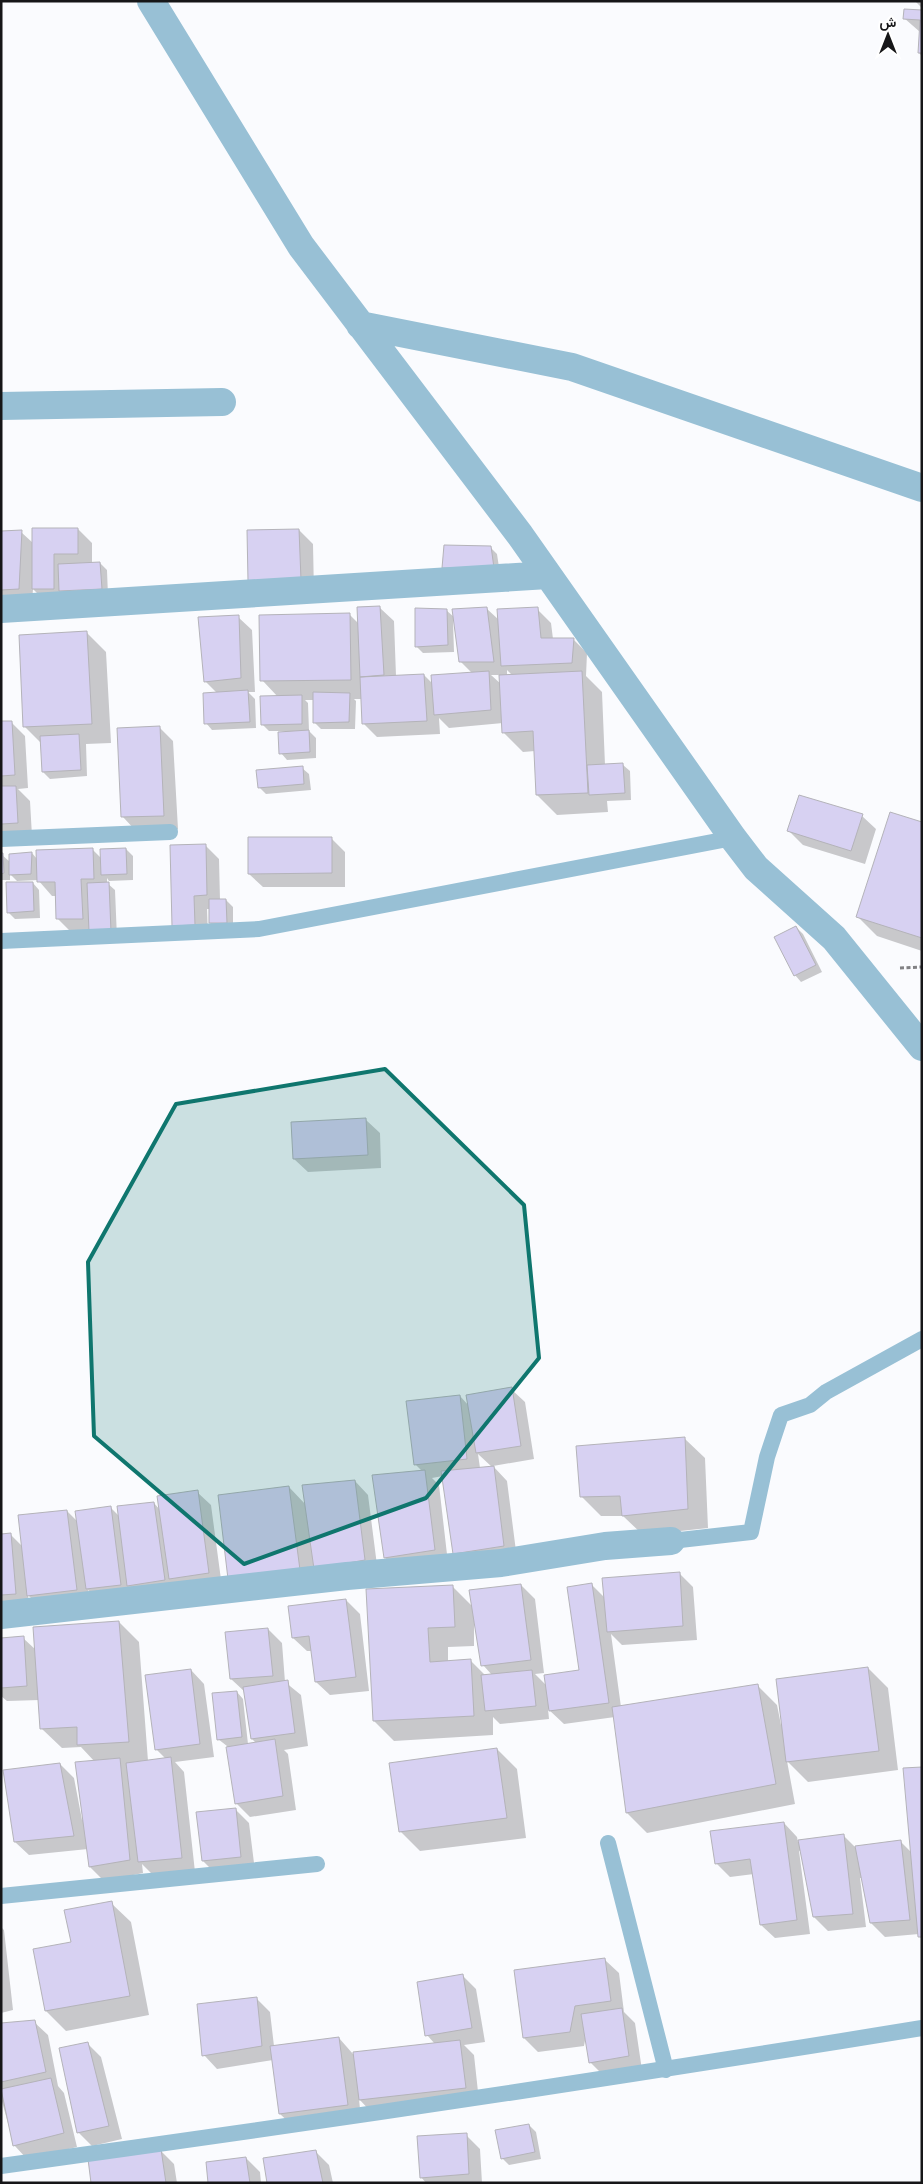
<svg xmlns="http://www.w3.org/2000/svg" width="923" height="2184" font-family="'Varela Round',Vazirmatn,sans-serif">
<rect width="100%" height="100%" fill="#fafbfe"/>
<path fill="#0003" fill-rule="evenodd" d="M915,1H922V8Z
M922,11V56L919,53L920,32L904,18Z
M78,529L92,543V563H100L107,570L108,596L47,603L33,589L32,602L1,604V532H21L33,543Z
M299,530L313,544L314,593L263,594Z
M490,547L497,554L500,574L444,568Z
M380,608L394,621L396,676L424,675L433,684L473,674L460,661L455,621H453L454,652L423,653L416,646L446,610L455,618L486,608L499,620L537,609L551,623L553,639H573L587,653L586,676L602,692L605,765H623L630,771L631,800L607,801L608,812L557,815L537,795L535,751L523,752L503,732V723L449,728L439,718L440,734L377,737L364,724L362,699H354L356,701L355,729H321L314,722V700H305L308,703L309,731L316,738V758L287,760L281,753L285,731H269L262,724L278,697L262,680L349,614L359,624ZM507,670L512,675L507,676ZM491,675H500L501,684Z
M238,617L252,630L255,692H248L255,699L256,728L212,730L206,723L217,693L205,681Z
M86,632L106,652L111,743L86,744L87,776L50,779L43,772L42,744L25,727Z
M11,722L25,736L28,788L18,789L30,801L32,836L1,838V723Z
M159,727L173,741L178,829L136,831L123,817Z
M302,768L309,774L311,790L266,794L259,787Z
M862,816L876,829L865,864L803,845L789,831Z
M922,824V951L877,936L857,916Z
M331,838L345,852V887H263L249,874Z
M205,845L219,859L220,900H226L233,907V929L217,930L210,923V909H207L208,938L173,925Z
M92,849L102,859L126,849L133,856V880L109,881L107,878V883L115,890L117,938L71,932L58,919L57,896H52L38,880L17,881L10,874V880H1V854L10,862L32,853L37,859Z
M33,883L39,890L40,918L15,919L8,912Z
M796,927L803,934L822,972L801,982L795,975Z
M366,1120L380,1133L381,1168L308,1172L294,1159Z
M511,1389L525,1402L534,1459L493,1466L507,1481L517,1559L454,1553L443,1476L432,1478L439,1485L448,1563L399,1571L385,1558L422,1471L415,1464L460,1396L469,1406ZM478,1454L492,1467L480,1468Z
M685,1439L705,1458L708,1528L643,1535L623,1516H601L581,1496Z
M355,1481L368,1495L378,1573L249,1599L289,1487L306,1505Z
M197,1492L211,1505L222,1587L101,1603L88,1590L90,1604L42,1609L28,1595L29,1607L1,1610V1535L10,1534L23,1547L67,1511L78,1522L111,1508L119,1516L154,1503L160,1510Z
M679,1573L693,1587L697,1640L622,1645L611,1634L621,1707L757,1685L777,1705L781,1725L783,1724L868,1668L888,1688L898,1770L808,1782L787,1761L795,1804L647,1833L627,1813L615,1717L564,1724L548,1709L549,1719L500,1724L493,1717V1735L394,1741L374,1721L452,1586L473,1607L521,1585L535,1599L544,1673L535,1674L547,1686L580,1671L592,1585L605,1598ZM474,1615L483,1665L492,1675L486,1676L471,1661L448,1662V1647L474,1646Z
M346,1600L360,1614L369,1691L330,1695L316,1682L312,1651H307L293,1638Z
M119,1622L139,1642L148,1761L166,1759L156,1749L191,1670L204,1684L214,1757L175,1762L184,1772L195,1872L153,1875L142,1864L143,1873L104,1881L90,1867L88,1849L29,1855L15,1842L60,1764L74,1778L82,1820L84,1819L95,1762L81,1747L62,1748L42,1729L40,1700L7,1701L1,1696V1639L23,1638L36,1650Z
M268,1629L282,1643L285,1682L301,1695L308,1746L284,1750L288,1754L296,1810L250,1817L236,1803L227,1746L218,1739L237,1692L243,1699L248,1744L256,1743L252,1739L245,1692L231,1679Z
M497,1749L517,1769L526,1838L420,1851L400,1831Z
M922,1768V1940L919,1934L885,1937L871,1923L862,1878H860L866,1927L828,1931L814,1917L801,1850L799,1851L810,1934L775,1938L761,1925L754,1874L730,1877L716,1863L784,1823L797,1837L798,1842L843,1835L856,1848L900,1841L912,1853Z
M235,1809L249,1823L255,1871L217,1875L203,1861L197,1813Z
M111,1903L131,1922L149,2015L66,2031L46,2011L72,1943Z
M1,1927L4,1930L13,2010L1,2013Z
M605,1960L619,1973L624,2012L635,2023L642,2070L604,2076L590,2062L586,2035L584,2046L538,2052L524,2038Z
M462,1975L476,1989L485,2042L464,2045L474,2055L479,2101L373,2114L359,2099L361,2119L294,2127L280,2114L273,2060L217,2069L204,2055L256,1998L270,2012L274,2046L339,2038L353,2054L435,2044L427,2035Z
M34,2022L48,2035L58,2086L64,2093L77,2147L27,2159L14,2145L1,2098V2025Z
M87,2043L101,2057L122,2139L92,2146L78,2132Z
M529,2125L536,2132L541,2159L509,2165L502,2158Z
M466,2135L480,2149L482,2183H426L421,2177Z
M160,2150L174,2164L177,2183H92Z
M316,2152L329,2165L333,2183H268Z
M246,2158L260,2172L261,2183H209Z"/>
<path fill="#d7d1f2" stroke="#b4b3b9" d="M904,9L922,10V53H918L920,20L903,19Z
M32,528H78V554H54V589H32Z
M299,529L301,580L248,581L247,530Z
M22,530L19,589L1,590V531Z
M444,545L491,546L494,568H442Z
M100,562L102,589L59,591L58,564Z
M380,606L384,675L360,677L357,607Z
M487,607L494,662H459L452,609Z
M538,607L541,638H574L572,663L501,666L497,609Z
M415,608L447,609L448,645L415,647Z
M350,613L351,680L260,681L259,615Z
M239,615L241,678L204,682L198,617Z
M87,631L92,724L23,727L19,635Z
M489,671L491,710L434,715L431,675Z
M582,671L588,793L536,795L533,731L502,733L499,675Z
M424,674L427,721L362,724L360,677Z
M248,690L250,722L204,724L203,693Z
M313,692L350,693L349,722L313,723Z
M302,695V724L261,725L260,696Z
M1,721H12L15,775L1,776Z
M160,726L164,816L121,817L117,728Z
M309,730L310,752L279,754L278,732Z
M79,734L81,770L42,772L40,736Z
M623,763L625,793L589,795L587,765Z
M303,766L304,784L258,788L256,770Z
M1,786H16L18,823L1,824Z
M799,795L863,814L851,851L787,831Z
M890,812L922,822V938L856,917Z
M248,837H332V873L248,874Z
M206,844L207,895L194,896L195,925L172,926L170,845Z
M93,848L94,879H81L83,919H56L55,882H37L36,850Z
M126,848L127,874L101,875L100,849Z
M32,852L31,874L9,875V854Z
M1,853H3L4,873L1,874Z
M6,882H33L34,911L7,913Z
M109,882L111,932H89L87,883Z
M209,899H226L227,923H209Z
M796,926L816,965L794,976L774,937Z
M366,1118L368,1155L293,1159L291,1122Z
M512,1387L521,1446L476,1453L466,1395Z
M460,1395L467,1459L414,1465L406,1401Z
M685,1437L688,1509L622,1516L620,1496L580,1497L576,1446Z
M494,1466L504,1546L453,1554L441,1471Z
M425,1470L435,1550L384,1558L372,1475Z
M355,1480L365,1560L314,1569L302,1485Z
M289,1486L300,1570L228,1579L218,1495Z
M198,1490L209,1573L169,1579L157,1496Z
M154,1502L165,1580L127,1586L117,1506Z
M111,1506L121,1585L86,1589L75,1511Z
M67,1510L77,1590L27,1596L18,1515Z
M11,1533L16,1594L1,1595V1534Z
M680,1572L683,1626L607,1632L602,1578Z
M592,1583L609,1703L549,1711L544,1675L579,1670L567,1587Z
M521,1584L531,1660L481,1666L469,1590Z
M453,1585L455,1627L428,1628L430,1662L471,1659L474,1716L373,1721L366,1589Z
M346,1599L356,1677L315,1682L309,1636L292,1638L288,1606Z
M119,1621L129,1742L77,1745V1727L40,1729L33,1627Z
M268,1628L273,1676L230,1679L225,1632Z
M24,1636L27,1686L1,1688V1638Z
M868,1667L879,1751L786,1762L776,1679Z
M191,1669L200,1744L155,1750L145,1675Z
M532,1670L536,1706L485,1711L481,1675Z
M288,1680L295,1733L251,1739L243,1687Z
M758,1684L776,1784L626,1813L612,1707Z
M237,1691L242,1737L217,1740L212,1693Z
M275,1739L283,1796L235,1804L226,1747Z
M497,1748L507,1818L399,1832L389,1763Z
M171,1757L182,1858L138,1862L126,1763Z
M120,1758L130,1860L89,1867L75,1762Z
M60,1763L74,1836L14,1842L3,1770Z
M922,1767V1937H918L903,1768Z
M236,1808L241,1857L202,1861L196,1812Z
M784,1822L797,1920L760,1925L750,1859L715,1864L710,1831Z
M844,1834L853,1914L813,1917L798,1840Z
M901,1840L910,1920L870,1923L855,1846Z
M112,1901L130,1996L45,2011L33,1949L71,1942L64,1910Z
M605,1958L611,2001L575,2006L570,2032L523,2038L514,1970Z
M463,1974L472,2028L425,2036L417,1982Z
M257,1997L262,2046L202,2056L197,2004Z
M622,2008L629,2056L589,2063L581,2014Z
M35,2020L46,2072L1,2082V2023Z
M339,2037L348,2105L279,2114L270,2046Z
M460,2040L466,2088L359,2100L353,2052Z
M88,2042L109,2126L77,2133L59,2048Z
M51,2078L64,2133L13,2146L1,2089Z
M529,2124L535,2152L501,2159L495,2130Z
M467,2133L469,2174L420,2178L417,2136Z
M161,2149L166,2183H91L88,2159Z
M316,2150L323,2183H267L263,2158Z
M246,2157L250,2183H208L206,2162Z"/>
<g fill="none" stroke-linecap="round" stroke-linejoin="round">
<path stroke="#818184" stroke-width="3" stroke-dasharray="4 2.5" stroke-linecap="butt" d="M900,968L922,967"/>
<path stroke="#98c0d5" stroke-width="16" d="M1,839L170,832
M1,941L259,929L733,838
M671,1541L751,1532L767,1457L781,1415L810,1405L826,1392L922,1339
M608,1843L666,2070
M1,1896L317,1864
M1,2166C309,2124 615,2078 922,2028"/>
<path stroke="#98c0d5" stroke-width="28" d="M151,1L301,246L520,535L733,838L756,868L834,938L922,1047
M360,325L572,367L922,488
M1,406L222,402
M1,609L548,575
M1,1615L347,1576L501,1563L605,1546L671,1541"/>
</g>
<path fill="#0f766e" fill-opacity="0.2" stroke="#0f766e" stroke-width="4" stroke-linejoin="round" d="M385,1069L524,1205L539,1358L426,1498L244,1564L94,1436L88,1262L176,1104Z"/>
<rect width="923" height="2184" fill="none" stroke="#161618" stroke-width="5"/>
<g transform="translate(888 35)" stroke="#ffffff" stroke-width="4" paint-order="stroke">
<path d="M0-4L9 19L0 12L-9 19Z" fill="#161618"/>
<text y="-8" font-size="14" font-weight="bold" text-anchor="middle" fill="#161618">ش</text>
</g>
</svg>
